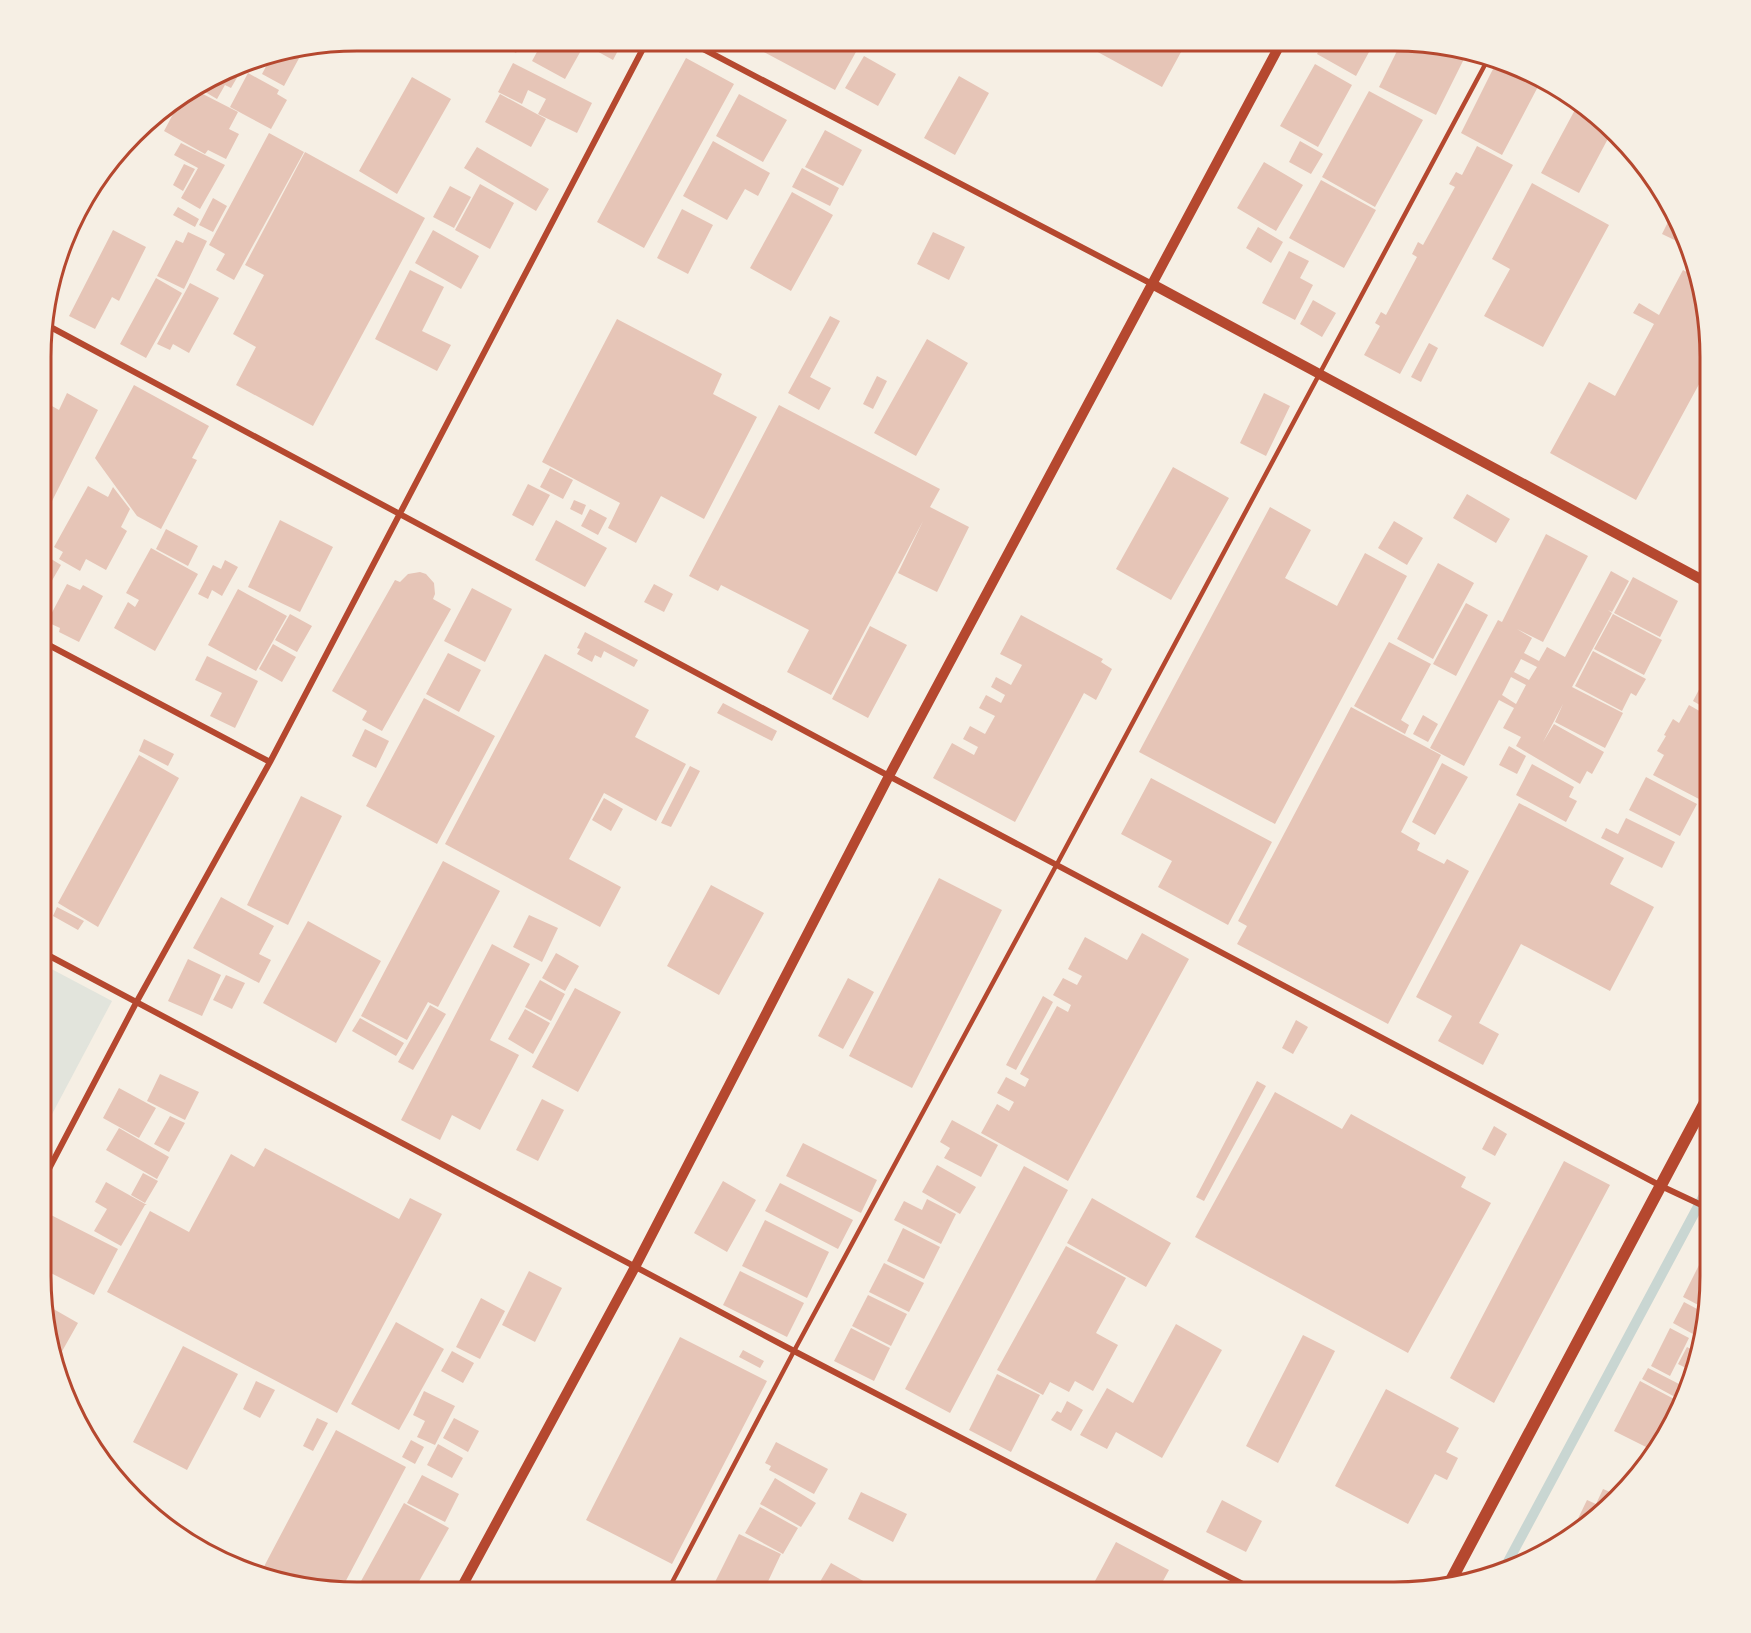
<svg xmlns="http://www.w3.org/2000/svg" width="1751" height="1633" font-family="Quicksand,sans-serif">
<rect width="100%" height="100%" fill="#f6efe4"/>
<path fill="#e2e4dc" d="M42,964L112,1001L42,1133Z"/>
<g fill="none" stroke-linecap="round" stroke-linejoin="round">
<path stroke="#c9d6d2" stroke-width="10" d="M1503,1571L1710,1184"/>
</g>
<path fill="#e6c5b7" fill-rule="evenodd" d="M495,41H523L516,53Z
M543,41H571L583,47L565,79L532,61Z
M597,41H623L613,60L593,49Z
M743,41H862L835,90Z
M1099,41H1187L1162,87L1094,50Z
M1324,41H1375L1356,76L1317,54Z
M1402,41H1415L1466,55L1436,115L1379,87Z
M304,49L284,86L262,74L272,55Z
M864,56L896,74L878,106L845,88Z
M686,58L734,84L644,248L597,222Z
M513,63L592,103L577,133L538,114L546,99L528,90L522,104L498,92Z
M1496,63L1526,71L1542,79L1502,155L1461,133Z
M1315,64L1352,85L1318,147L1280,126Z
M238,67L242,69L231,88L225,85L217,99L200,89Z
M248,73L279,90L277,94L287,100L271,129L230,107Z
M959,76L989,93L955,155L924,138Z
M412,77L451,99L397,194L359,171Z
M197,91L238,112L229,129L239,134L226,159L208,150L205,154L164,131L180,101Z
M1369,91L1423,120L1375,207L1322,177Z
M500,94L546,119L531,147L485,122Z
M739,94L787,120L763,162L716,136Z
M1577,106L1611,133L1579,193L1541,173Z
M825,130L862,150L843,186L805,167Z
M269,133L304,152L234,280L216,270L225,254L209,245Z
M713,141L770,173L758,196L745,189L727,220L683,196Z
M1300,141L1323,154L1311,174L1289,162Z
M181,143L225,165L200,209L181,198L198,168L174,155Z
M1477,146L1513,165L1400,374L1364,355L1380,326L1375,323L1381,312L1386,315L1417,257L1412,254L1418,242L1423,245L1455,187L1449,184L1456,172L1462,175Z
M477,147L549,189L536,211L464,168Z
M305,152L425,218L313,426L236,385L256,347L233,334L264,275L245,265Z
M1264,162L1303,185L1276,231L1237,208Z
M184,164L195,169L183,191L173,185Z
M802,168L839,188L830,206L792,187Z
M1321,180L1376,210L1344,268L1289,238Z
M1532,183L1609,225L1543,347L1484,316L1510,269L1492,259Z
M480,184L514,203L490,249L455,230Z
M450,186L471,197L454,228L433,217Z
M792,192L833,215L791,291L750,268Z
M213,198L227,206L213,232L199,225Z
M178,207L199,219L195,227L173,215Z
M682,209L713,225L688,274L657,258Z
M1671,216L1676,219L1686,236L1689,247L1662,234Z
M1258,227L1283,242L1271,263L1246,248Z
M113,230L146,247L119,301L112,297L95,329L69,316Z
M433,230L479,256L461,289L415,263Z
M188,232L207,241L184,289L157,276L176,240L183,243Z
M933,232L965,247L949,280L917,264Z
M1289,251L1309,261L1300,278L1313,285L1295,320L1262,303Z
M410,270L444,287L422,331L451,345L437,371L375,339Z
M1683,270L1696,277L1710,336V364L1636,500L1550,453L1589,382L1615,396L1654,324L1633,313L1639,303L1659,315Z
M156,278L182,293L146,358L120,344Z
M190,283L219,298L189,353L173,344L170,350L157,344Z
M1313,300L1336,313L1322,337L1300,324Z
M830,316L840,321L810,377L831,388L819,410L788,393Z
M617,319L722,374L713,394L757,417L704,519L661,496L636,543L608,528L620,503L542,462Z
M927,339L968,363L916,456L874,433Z
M1429,343L1438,348L1421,382L1411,377Z
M877,376L887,381L873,409L863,404Z
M134,385L209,426L192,458L197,460L161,529L137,516L95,458Z
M67,393L98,410L50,505L43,501V401L59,410Z
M1264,393L1290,406L1266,456L1240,443Z
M779,405L940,489L930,507L969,527L937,592L898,573L923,521L831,695L787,672L809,630L721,585L718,591L689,576Z
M1173,467L1229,498L1171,600L1116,569Z
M550,468L573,480L563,499L540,487Z
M528,484L550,495L533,526L512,515Z
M88,486L108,497L113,487L130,509L121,527L127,531L106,570L86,559L80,571L59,559L63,552L54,547Z
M1467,494L1510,519L1496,543L1453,518Z
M574,500L586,505L582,515L570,509Z
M1270,507L1311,530L1285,578L1337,606L1365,553L1407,576L1275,824L1139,752Z
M590,509L607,518L598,535L581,526Z
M280,520L333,547L300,612L248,587Z
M556,520L607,548L585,587L535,560Z
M1394,521L1423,538L1407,565L1378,548Z
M166,529L198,546L188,566L156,549Z
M1546,534L1588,556L1543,642L1517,629L1532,638L1524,653L1539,661L1547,647L1565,657L1611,571L1629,581L1612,612L1608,610L1612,613L1572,687L1623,713L1605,748L1555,722L1563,704L1543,742L1554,724L1604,752L1592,774L1587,771L1580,784L1516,746L1521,737L1503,728L1514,708L1499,700L1464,766L1430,748L1498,620L1502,622ZM1521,659L1537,667L1529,680L1514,672ZM1511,677L1526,685L1516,704L1502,695Z
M151,548L198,574L155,651L114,628L128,602L135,607L139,600L126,593Z
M43,554L61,565L43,596Z
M225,560L238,567L222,596L212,590L208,599L198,594L213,565L221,569Z
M1438,563L1474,583L1433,659L1397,639Z
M420,572L426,574L434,583L435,594L433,599L451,609L382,731L362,720L367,711L332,691L395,580L400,582L408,574Z
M1633,577L1678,601L1660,637L1614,613Z
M67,584L80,590L83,585L103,596L79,642L59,632L60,628L47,622Z
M654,584L673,594L664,612L644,602Z
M472,588L512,609L485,662L444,641Z
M238,589L287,616L256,671L208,645Z
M1466,603L1488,615L1456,676L1433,664Z
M290,614L312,626L297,652L275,640Z
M1613,614L1662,640L1644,675L1594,649Z
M1021,615L1103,659L1101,662L1112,669L1096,700L1084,693L1015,822L933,778L952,743L974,755L978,747L963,739L970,726L985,734L995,716L979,708L986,695L1001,703L1005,695L991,687L996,677L1011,685L1022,665L1000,654Z
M870,626L907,645L868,718L832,699Z
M585,632L638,660L634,667L604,651L601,658L595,655L592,662L577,654L580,649L577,648Z
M1389,642L1431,664L1401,720L1409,725L1405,734L1354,706Z
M273,644L296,657L282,682L259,669Z
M1593,651L1646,679L1636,696L1631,693L1622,711L1575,686Z
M448,653L481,670L459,712L426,694Z
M545,654L649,710L635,737L686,764L656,821L604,793L569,859L621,887L600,927L445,844Z
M207,656L258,681L235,728L210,716L222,693L195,680Z
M1706,665L1710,667V711L1693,701L1703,682L1699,680Z
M424,698L495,736L437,844L366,806Z
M723,703L777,731L772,741L717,713Z
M1689,705L1710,717V778L1699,799L1653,775L1664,755L1657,751L1666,736L1664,735L1673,719L1679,723Z
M1351,707L1441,755L1401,832L1420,843L1417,850L1444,864L1447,859L1469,871L1388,1024L1237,944L1247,926L1238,921Z
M1423,715L1438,724L1428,742L1413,734Z
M365,729L389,741L376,768L352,756Z
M144,739L174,754L168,766L139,751Z
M1509,746L1526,756L1517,774L1499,765Z
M139,755L179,778L98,927L58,903Z
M1442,763L1468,777L1435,835L1412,822Z
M1532,764L1574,787L1569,797L1577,801L1566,822L1516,795Z
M690,766L700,771L671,827L661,823Z
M1646,777L1697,804L1680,836L1629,810Z
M1151,778L1272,842L1228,925L1158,887L1172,861L1121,834Z
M301,796L342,816L288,925L247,905Z
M604,798L623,809L611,831L592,820Z
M1519,803L1624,858L1610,884L1654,907L1610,991L1521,944L1479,1023L1499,1034L1483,1065L1438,1041L1452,1016L1416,997Z
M1626,818L1675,842L1662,868L1601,838L1606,828L1618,834Z
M443,861L500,891L438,1007L428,1002L407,1040L361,1016Z
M939,878L1002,910L912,1088L849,1056Z
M711,885L764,913L719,995L667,966Z
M221,897L274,926L259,954L271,960L259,983L193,948Z
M57,907L84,921L78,930L53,916Z
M529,915L558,928L542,962L513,947Z
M308,921L381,961L336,1043L263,1003Z
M1142,933L1189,959L1068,1181L981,1133L997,1104L1009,1111L1014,1102L997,1093L1006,1077L1025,1087L1029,1079L1020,1074L1057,1006L1068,1012L1071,1005L1053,995L1063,978L1077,985L1082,976L1068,969L1085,937L1127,960Z
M492,944L530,964L490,1040L519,1055L480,1130L452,1115L440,1140L401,1120Z
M556,953L579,966L565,991L542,978Z
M188,959L221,975L202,1016L168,1001Z
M226,975L245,983L232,1009L213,1000Z
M848,978L874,992L843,1049L818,1036Z
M540,980L565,994L551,1021L525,1007Z
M575,988L621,1012L578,1092L532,1067Z
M1043,996L1053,1002L1016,1070L1006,1065Z
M430,1005L446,1014L413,1070L398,1062Z
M525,1009L550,1023L533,1054L508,1039Z
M360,1018L404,1043L396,1056L352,1031Z
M1296,1020L1308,1027L1293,1054L1282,1048Z
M160,1074L199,1092L185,1120L147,1101Z
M1257,1081L1266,1086L1204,1201L1196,1197Z
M119,1088L156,1108L139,1138L103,1118Z
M1275,1092L1342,1129L1351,1114L1466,1177L1461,1187L1491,1203L1408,1353L1195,1237Z
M542,1099L564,1110L538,1161L516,1150Z
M170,1116L185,1123L169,1152L154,1144Z
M952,1120L998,1145L981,1177L944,1158L950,1148L940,1142Z
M1494,1126L1507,1134L1495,1156L1482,1149Z
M119,1128L169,1157L157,1179L106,1150Z
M803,1143L877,1180L861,1213L786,1176Z
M265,1148L399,1219L410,1198L442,1214L337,1413L107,1292L150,1211L189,1232L231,1154L254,1167Z
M1564,1161L1610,1185L1494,1403L1450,1378Z
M937,1165L976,1187L960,1214L922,1192Z
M1024,1166L1068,1190L950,1413L905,1389Z
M143,1173L158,1181L145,1203L131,1195Z
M723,1181L756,1200L727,1252L694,1233Z
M106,1182L147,1205H145L121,1246L94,1231L107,1209L95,1202Z
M780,1183L853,1220L838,1249L765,1211Z
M1092,1198L1171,1243L1146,1287L1067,1243Z
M927,1199L956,1214L941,1244L894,1220L904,1201L922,1210Z
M45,1212L118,1249L94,1295L41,1268V1219Z
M765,1220L829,1252L807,1298L742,1266Z
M903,1228L940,1247L924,1279L887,1261Z
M1710,1243V1276L1706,1309L1683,1297Z
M1066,1246L1126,1278L1096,1333L1118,1345L1093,1391L1075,1381L1069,1392L1050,1382L1043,1395L997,1370Z
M884,1263L924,1283L909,1312L869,1292Z
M529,1271L562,1288L535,1342L502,1325Z
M740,1271L804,1303L787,1337L723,1305Z
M868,1295L907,1314L891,1346L852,1326Z
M481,1298L505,1311L480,1359L456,1347Z
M1684,1302L1699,1310L1700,1308L1706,1311L1702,1339L1673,1323Z
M43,1303L78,1323L56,1362Z
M396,1322L444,1349L399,1430L351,1404Z
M1176,1324L1222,1350L1162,1458L1116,1432L1107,1449L1080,1435L1107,1388L1133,1403Z
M851,1328L890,1348L874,1381L834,1361Z
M1670,1328L1689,1338L1670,1376L1651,1366Z
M1303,1335L1335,1351L1278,1463L1246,1446Z
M680,1337L767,1381L672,1564L586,1520Z
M183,1346L238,1374L187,1470L133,1442Z
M1687,1347L1699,1353L1690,1370L1678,1364Z
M743,1350L764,1361L760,1368L739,1357Z
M452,1351L474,1363L463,1383L441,1371Z
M1648,1368L1681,1385L1675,1397L1642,1379Z
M997,1374L1040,1395L1011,1452L969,1430Z
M256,1381L275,1390L260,1418L243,1409Z
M1640,1381L1674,1399L1648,1448L1614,1431Z
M1386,1389L1459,1428L1446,1452L1458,1458L1447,1480L1435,1474L1408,1524L1335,1486Z
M424,1391L455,1406L435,1445L417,1437L425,1421L413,1415Z
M1067,1401L1083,1410L1071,1431L1051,1420L1057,1411L1061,1413Z
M317,1418L328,1423L313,1451L303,1446Z
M454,1418L479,1431L468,1452L443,1438Z
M336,1430L406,1467L341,1590L276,1582L259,1576Z
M411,1440L424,1447L415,1464L402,1457Z
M776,1442L828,1469L814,1494L769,1470L771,1466L765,1463Z
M438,1444L463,1458L452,1478L427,1465Z
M422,1475L459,1494L445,1522L407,1503Z
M775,1478L816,1503L801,1527L760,1504Z
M1603,1489L1617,1495L1602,1514L1571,1533L1587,1500L1596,1504Z
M861,1492L907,1514L893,1542L848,1519Z
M1222,1500L1262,1521L1246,1552L1206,1532Z
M404,1503L449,1528L413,1592H355Z
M760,1507L798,1528L783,1554L745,1533Z
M739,1534L781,1554L763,1592H710Z
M1116,1542L1169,1570L1157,1592H1089Z
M831,1563L883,1592H814Z"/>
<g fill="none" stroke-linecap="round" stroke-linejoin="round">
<path stroke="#b5482f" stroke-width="4.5" d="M667,1592L794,1351L1057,864L1487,61"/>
<path stroke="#b5482f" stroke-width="6" d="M688,41L1152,284
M43,323L889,776L1661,1186L1710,1209
M43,642L270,762
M42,952L794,1351L1258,1592
M41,1184L136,1003L270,762L647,41"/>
<path stroke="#b5482f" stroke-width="10" d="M1152,284L1710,584
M459,1592L635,1267L889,776L1282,41"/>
<path stroke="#b5482f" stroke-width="12" d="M1449,1584L1710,1093"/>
</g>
<path d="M0 0H1751V1633H0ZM357 51H1394A306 306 0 0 1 1700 357V1276A306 306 0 0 1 1394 1582H357A306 306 0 0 1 51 1276V357A306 306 0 0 1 357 51Z" fill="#f6efe4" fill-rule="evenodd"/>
<path fill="none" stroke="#b5482f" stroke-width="3" d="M357 51H1394A306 306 0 0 1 1700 357V1276A306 306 0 0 1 1394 1582H357A306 306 0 0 1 51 1276V357A306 306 0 0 1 357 51Z"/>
</svg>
